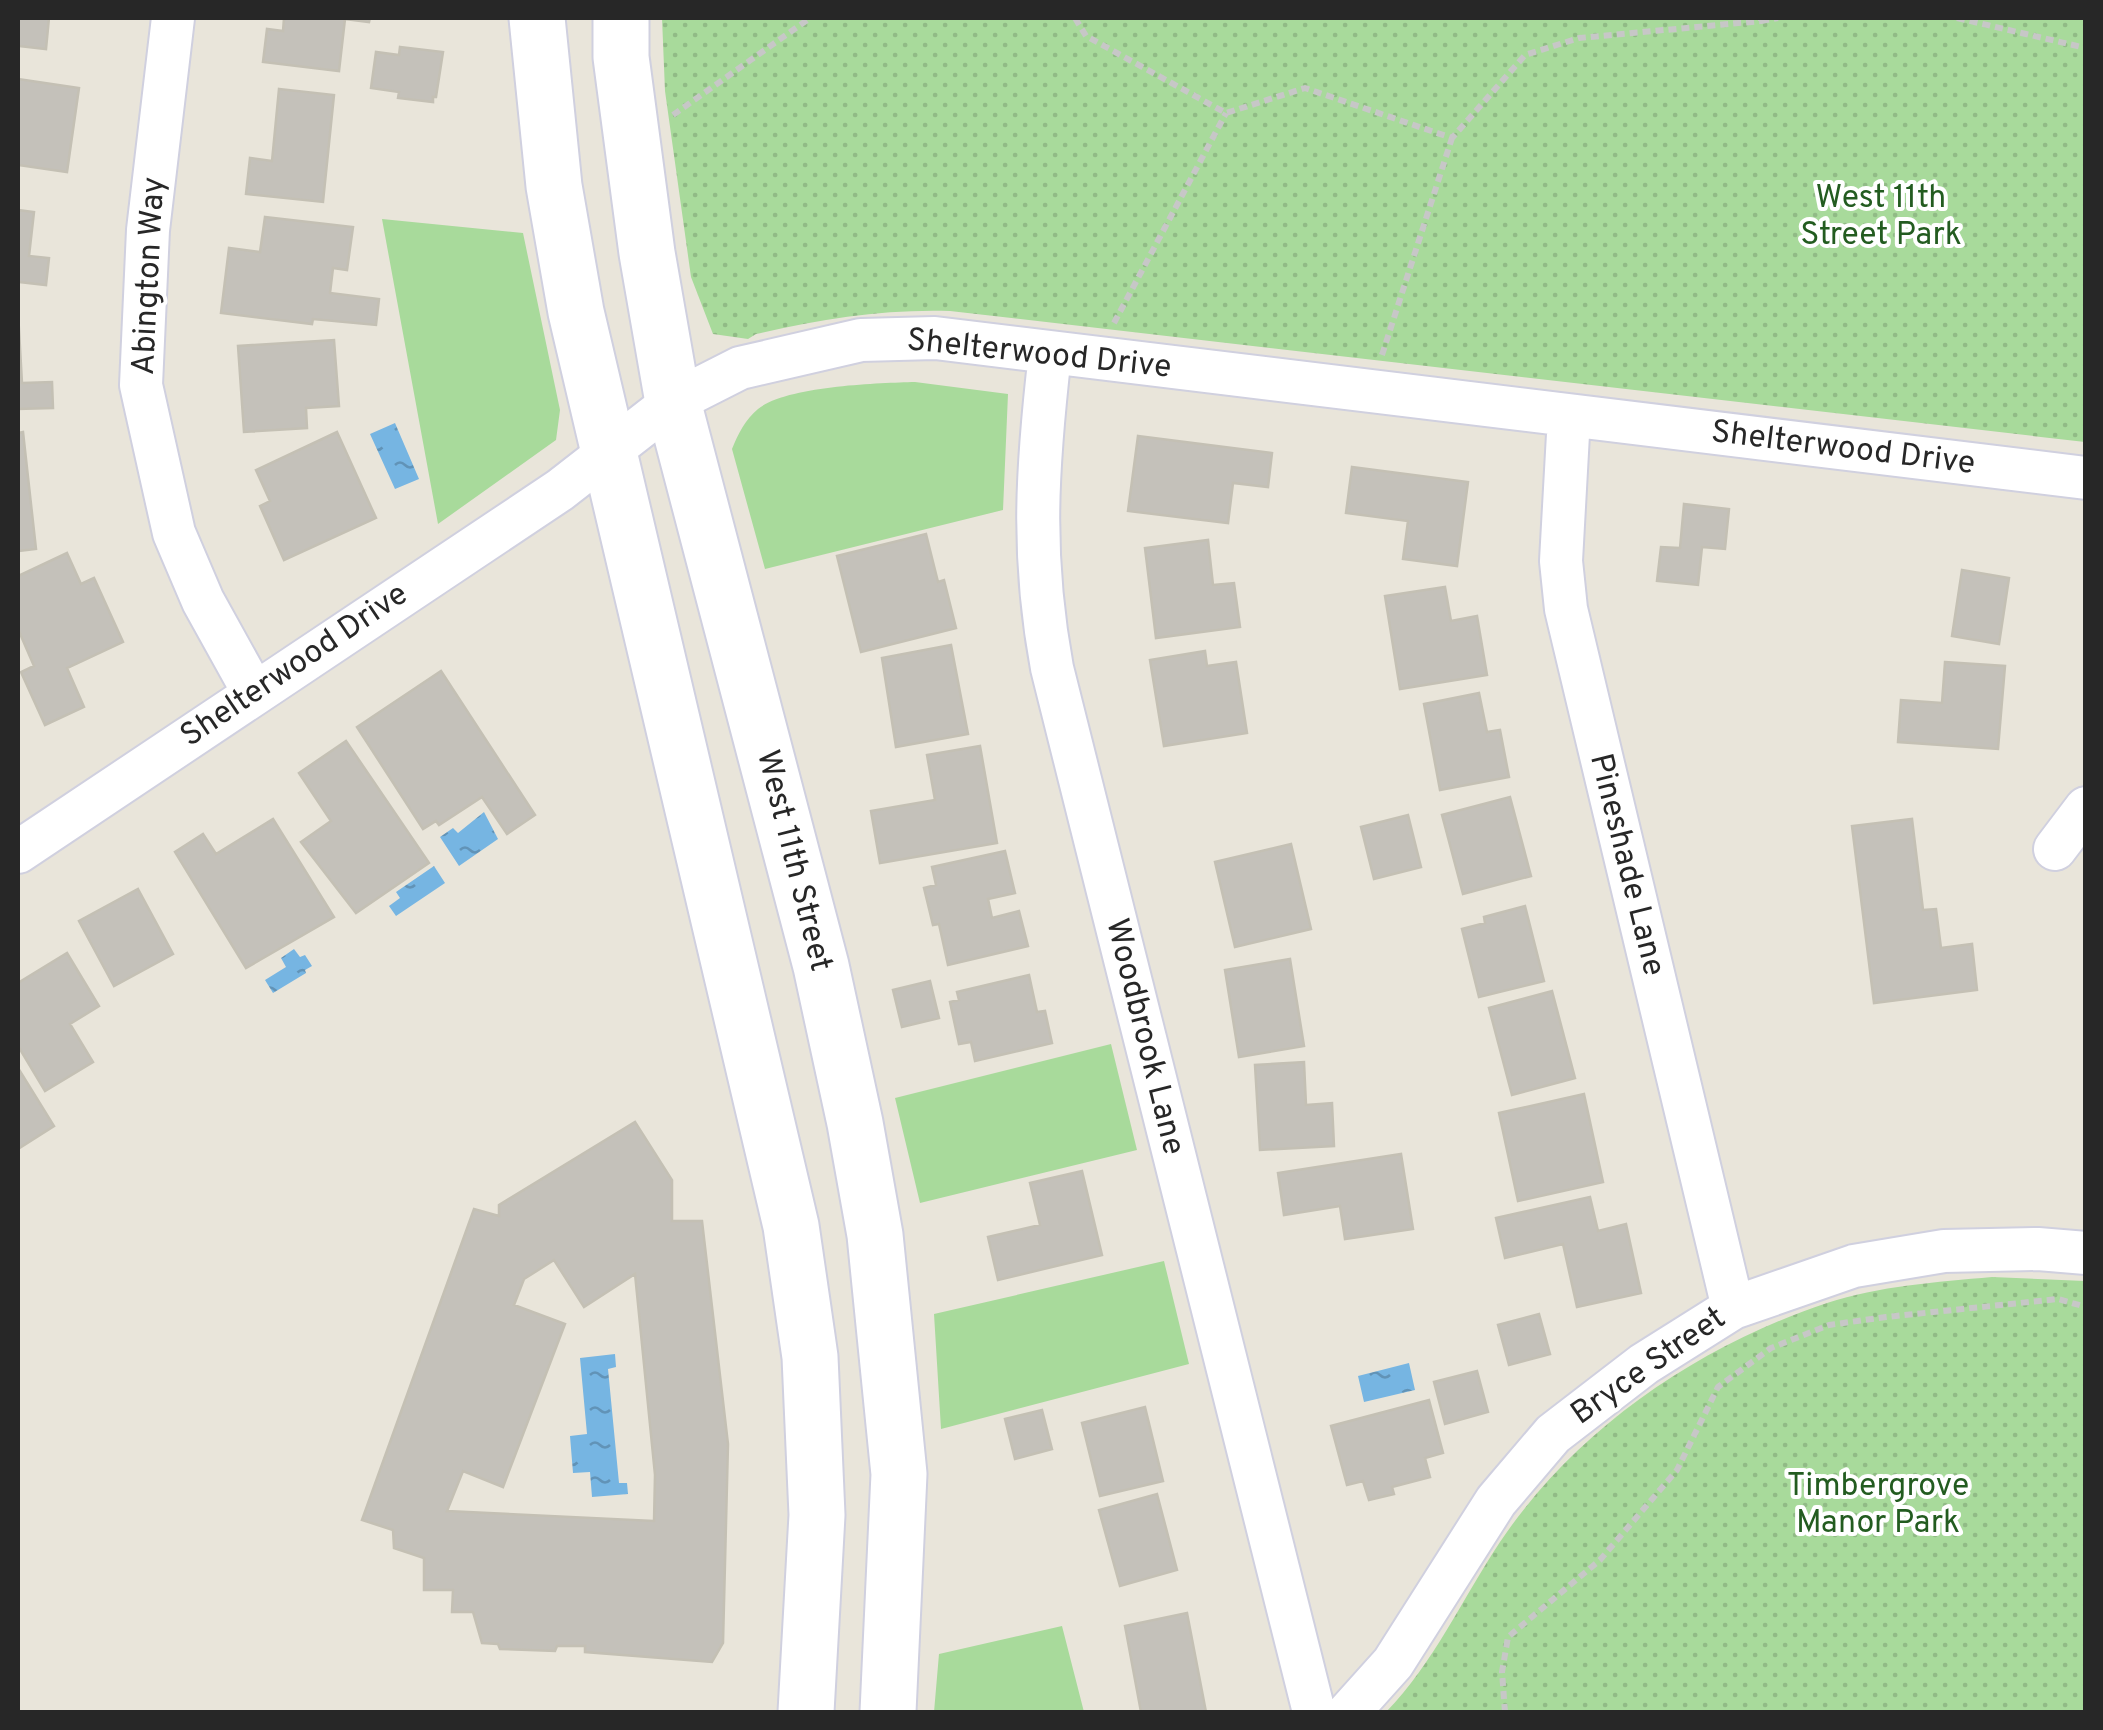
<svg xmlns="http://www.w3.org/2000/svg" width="2103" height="1730" font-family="Overpass,sans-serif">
<defs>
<pattern id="park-dots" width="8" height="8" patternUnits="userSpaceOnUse" patternTransform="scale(2.5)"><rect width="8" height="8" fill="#a8da9b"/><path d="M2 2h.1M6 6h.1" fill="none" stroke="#91bb86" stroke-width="1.8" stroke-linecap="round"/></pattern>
<pattern id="water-ripples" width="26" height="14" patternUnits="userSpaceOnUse" patternTransform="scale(2.5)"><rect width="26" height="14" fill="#76b5e2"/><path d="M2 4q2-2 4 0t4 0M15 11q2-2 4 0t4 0" fill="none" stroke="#6193b7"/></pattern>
</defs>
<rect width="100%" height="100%" fill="#e9e5da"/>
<path fill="#a8da9b" d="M382,219L523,233L560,410L556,440L438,524Z
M915,382L1008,394L1003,510L765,569L732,449C738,434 745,420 758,409C786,386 878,383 915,382Z
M1111,1044L1137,1150L920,1203L895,1098Z
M1164,1261L1189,1364L941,1429L934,1314Z
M1062,1626L1084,1712H934L939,1654Z"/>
<path fill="url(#park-dots)" d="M662,18H2085V442L950,311C884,309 821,319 756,334L748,339L713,334L691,277L665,91Z
M1992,1277L2085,1281V1712H1386C1434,1663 1462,1599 1500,1542C1576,1429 1698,1346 1827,1303C1879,1286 1937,1282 1992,1277Z"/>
<path fill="url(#water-ripples)" d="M395,423L419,479L395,489L370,434Z
M484,812L498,839L459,866L440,837L453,828L458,833Z
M434,866L445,883L396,916L389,906L400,898L396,892Z
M294,949L300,957L305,955L312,966L305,970L306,973L273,993L265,980L286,967L281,958Z
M615,1354L616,1367L608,1369L619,1483H627L628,1494L592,1497L590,1472L573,1473L570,1436L587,1434L580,1358Z
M1409,1363L1415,1390L1364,1402L1358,1376Z"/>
<path fill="#c4c1ba" stroke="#c4c0b4" stroke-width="2.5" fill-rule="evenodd" d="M18,18H49L46,49L18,46Z
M284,18H370L369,22L345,19L339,71L263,62L267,29L283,31Z
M400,47L443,52L436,97H433V102L398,98L399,92L371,88L376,52L399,55Z
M18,79L79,88L67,172L18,165Z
M279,89L334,95L323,202L246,194L250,158L272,161Z
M18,210L34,212L29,256L49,258L46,285L18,282Z
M265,217L353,227L347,270L333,268L330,293L379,299L376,325L313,319L312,324L221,313L229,248L260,252Z
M18,312L22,383L52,382L53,408L18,409Z
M334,340L339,406L306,408L307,428L244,432L238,346Z
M23,432L36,549L18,551V433Z
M337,432L376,518L284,560L260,506L270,501L256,470Z
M1138,436L1272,453L1268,487L1233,483L1228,523L1128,511Z
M1352,467L1468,482L1457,566L1403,559L1408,521L1346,513Z
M1684,504L1729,509L1725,549L1702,547L1698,585L1657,581L1661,547L1680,548Z
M926,534L938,582L944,580L956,628L861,652L837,556Z
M1208,540L1213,585L1234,583L1240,627L1156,638L1145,548Z
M67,553L81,584L94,578L123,642L67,668L84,707L45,725L21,672L34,666L18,629V576Z
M1962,570L2009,578L1999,644L1952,636Z
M1445,587L1451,621L1477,616L1487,675L1400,689L1385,596Z
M951,645L968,734L896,747L882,658Z
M1205,651L1207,666L1236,662L1247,733L1164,746L1150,660Z
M1945,662L2005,666L1998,749L1898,742L1901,700L1942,703Z
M441,671L535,815L507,834L482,797L439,825L436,821L423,829L357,727Z
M1479,693L1487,732L1500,730L1509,777L1440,790L1424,704Z
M346,741L429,863L356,913L301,842L331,821L299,773Z
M980,746L997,843L880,863L871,811L935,800L927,755Z
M1510,797L1531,876L1463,894L1442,815Z
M1408,815L1421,867L1374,879L1361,827Z
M273,819L334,917L246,968L175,852L203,834L216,854Z
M1912,819L1923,910L1936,909L1941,948L1972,944L1977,990L1874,1003L1852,826Z
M1291,844L1311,929L1235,947L1215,862Z
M1005,851L1015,893L988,899L992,918L1019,911L1028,946L948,965L939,924L933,925L924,888L936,885L932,867Z
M138,889L173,954L114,986L79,921Z
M1525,906L1544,981L1479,997L1462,929L1485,923L1484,917Z
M67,953L99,1006L70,1024L93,1062L45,1091L18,1046V983Z
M1290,959L1304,1046L1239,1057L1225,970Z
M1029,975L1037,1012L1045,1011L1052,1043L975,1061L971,1042L959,1044L950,1002L959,1000L957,992Z
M930,981L939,1018L902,1027L893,990Z
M1552,991L1575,1078L1512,1095L1489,1008Z
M1304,1062L1306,1105L1332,1103L1334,1146L1260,1150L1255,1065Z
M18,1068L54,1126L18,1149Z
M1584,1094L1603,1182L1518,1201L1499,1113Z
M635,1122L672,1180V1221H702L728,1444L723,1643L712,1662L585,1652V1646H557L555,1651L500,1649L498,1644L482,1643L473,1612H452L453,1590H424V1558L394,1548L393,1530L362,1520L474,1209L499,1216V1205ZM554,1260L584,1307L635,1274L655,1475L654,1521L447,1511L463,1471L503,1487L565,1324L514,1305L524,1279Z
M1401,1154L1413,1229L1345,1239L1340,1206L1284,1215L1278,1173Z
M1082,1171L1102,1255L998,1280L988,1237L1040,1225L1030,1183Z
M1590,1197L1598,1231L1626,1224L1641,1293L1577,1307L1563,1244L1505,1258L1496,1218Z
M1539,1314L1550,1354L1509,1365L1498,1325Z
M1477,1371L1488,1412L1445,1424L1434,1382Z
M1429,1400L1443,1453L1425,1458L1430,1477L1392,1487L1394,1494L1369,1500L1363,1481L1347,1485L1331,1426Z
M1145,1407L1163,1481L1100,1496L1082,1423Z
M1042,1410L1052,1449L1015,1459L1005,1419Z
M1157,1494L1177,1570L1120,1586L1099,1510Z
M1187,1613L1206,1712H1141L1125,1626Z"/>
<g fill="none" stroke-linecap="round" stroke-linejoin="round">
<g stroke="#d0d0df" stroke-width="46">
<path id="minor" d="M173,18L148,230L141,385L174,533L203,601L254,693
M1050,354C1037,467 1031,555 1052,668L1314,1712
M1569,416L1561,561L1566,609L1733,1308
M2055,849L2086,808
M18,852L560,490L673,402L740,368L861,340L935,338L2086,478
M1349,1712L1393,1663L1496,1501L1553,1434L1644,1364L1733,1308L1854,1266L1944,1251L2038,1249L2086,1253"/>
</g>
<g stroke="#d0d0df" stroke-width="59">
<path id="secondary" d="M537,18L554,186L576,312L791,1226L810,1357L817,1515L806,1712
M621,18V57L647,253L673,402L821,966L855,1123L875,1235L899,1474L888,1712"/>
</g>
<path stroke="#c7c7c7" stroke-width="6" stroke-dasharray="8 5" stroke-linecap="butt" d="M1075,18L1086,36L1226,113L1305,88L1452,138L1525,55L1579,38L1761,21V18
M1957,18L2086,48
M1761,21L1778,18
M673,115L810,18
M1114,323L1226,113
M1382,355L1452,138
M1505,1712L1502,1672L1508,1637L1600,1560L1677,1470L1718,1387L1771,1348L1829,1325L1886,1317L2058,1299L2086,1307"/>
<use href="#minor" stroke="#fff" stroke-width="42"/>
<use href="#secondary" stroke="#fff" stroke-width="55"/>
</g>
<g text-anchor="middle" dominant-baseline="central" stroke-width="8" stroke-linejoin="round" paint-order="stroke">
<g font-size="32" fill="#235c20" stroke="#fff">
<text x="1881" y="199">West 11th<tspan x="1881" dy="37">Street Park</tspan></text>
<text x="1878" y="1487">Timbergrove<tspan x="1878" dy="37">Manor Park</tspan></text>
</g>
<g font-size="32" fill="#272727" stroke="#fff">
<text transform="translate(150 276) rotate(-87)">Abington Way</text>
<text transform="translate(1039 355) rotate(6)">Shelterwood Drive</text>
<text transform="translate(1843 449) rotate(7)">Shelterwood Drive</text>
<text transform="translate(295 666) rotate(-34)">Shelterwood Drive</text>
<text transform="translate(793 861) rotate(76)">West 11th Street</text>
<text transform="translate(1626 865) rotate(76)">Pineshade Lane</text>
<text transform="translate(1144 1037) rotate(76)">Woodbrook Lane</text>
<text transform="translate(1649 1367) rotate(-35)">Bryce Street</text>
</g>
</g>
<rect width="2103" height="1730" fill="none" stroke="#272727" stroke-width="40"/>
</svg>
